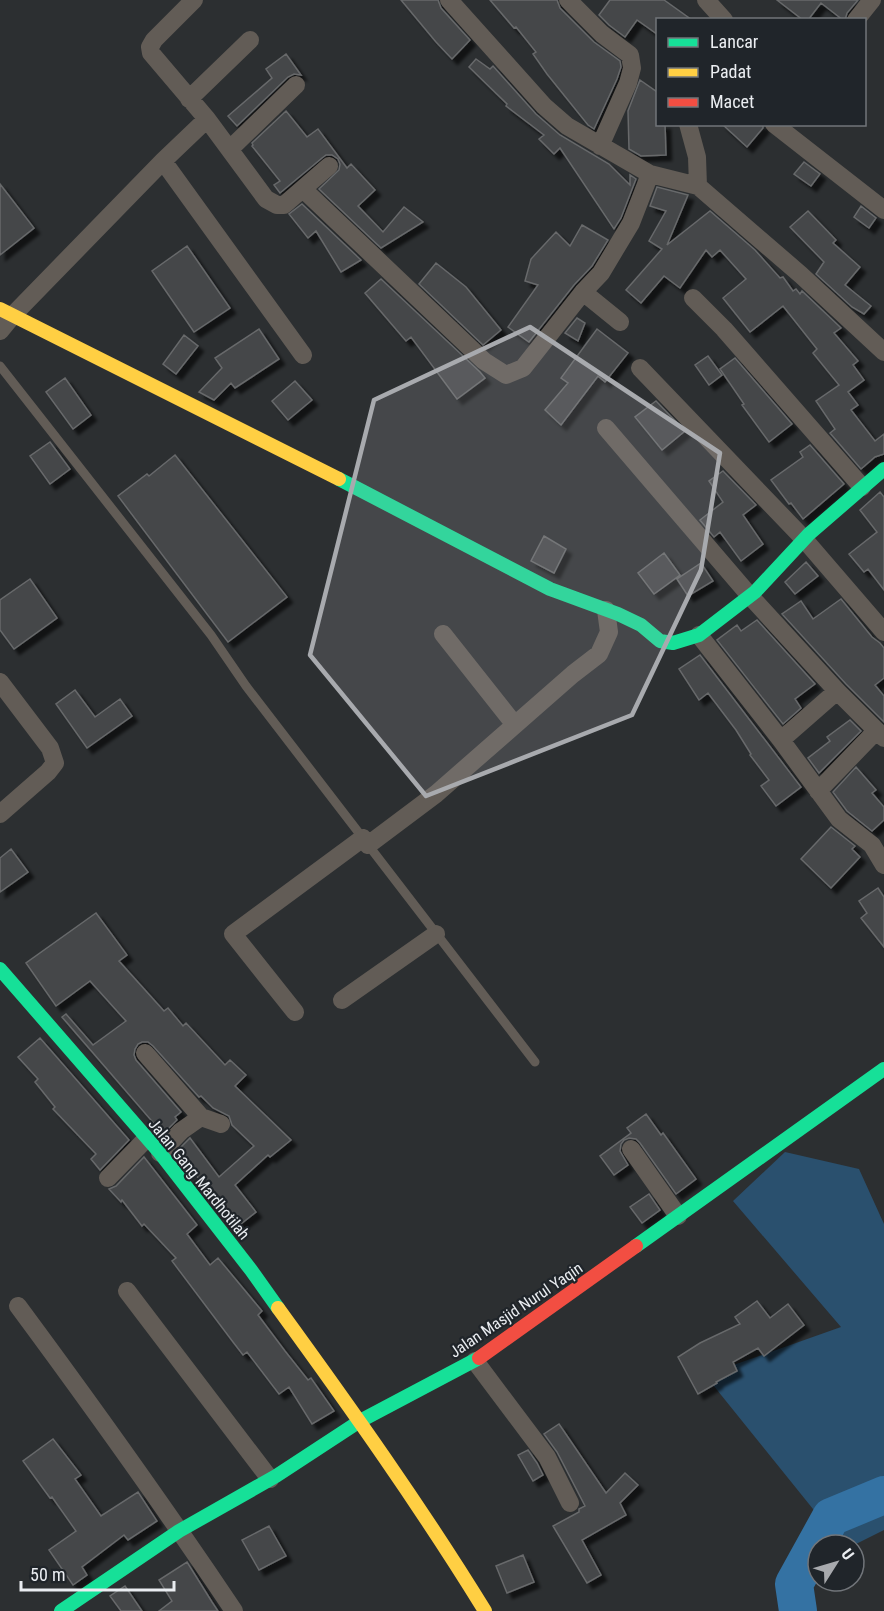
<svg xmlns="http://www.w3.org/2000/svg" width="884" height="1611" font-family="'Roboto Condensed',sans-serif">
<defs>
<filter id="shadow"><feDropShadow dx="5.5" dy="5.5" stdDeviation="1.5" flood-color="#0009"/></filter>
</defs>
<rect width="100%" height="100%" fill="#2c2f31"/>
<path fill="#2a506e" d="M785,1152L859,1169L884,1224V1530L854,1545H842L705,1375L841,1327L733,1201Z"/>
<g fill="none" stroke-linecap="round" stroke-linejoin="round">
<path stroke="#3472a3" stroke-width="38" d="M798,1611L794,1584L831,1517L884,1495"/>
</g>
<path fill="#444648" stroke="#67696b" stroke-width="1.5" filter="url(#shadow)" d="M401,0H438L441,8L470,40L452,59L436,42Z
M490,0H557L560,8L594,42L620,61L621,67L617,79L594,129L588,125L547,74L533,54L536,52L516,27L514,28Z
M610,0H664L692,20H657V34L637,20L625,37L609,25L599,15Z
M777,0H858L847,13L845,20H843L821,3L808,20H803Z
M286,54L301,75L294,74L288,77L237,126L228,116L272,78L266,69Z
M476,59L490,69L493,66L536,114L560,135L609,164L630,185V175L636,179L621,218L614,229L560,148L554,154L539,139L544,135L506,106L507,104L469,67Z
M640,80L657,92V124H665L666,155L641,156L629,149L628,111Z
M286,111L307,137L318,129L347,168L351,164L375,190L358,206L383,232L404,207L423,222L381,248L319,189L339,170L340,164L338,159L332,155H326L322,158L280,193L274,185L280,181L252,146L253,145L252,143Z
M722,124H763V128L747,147Z
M804,162L820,174L811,186L794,174Z
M0,184L34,228L0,255Z
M657,187L688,195L667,245L710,211L755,250L780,278L783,277L793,291L796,289L800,294L802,291L839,326L841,328L834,333L858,361L853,365L864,380L848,392L858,405L851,410L875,441L884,434V454L875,457L861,469L830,433L835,429L816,401L839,385L813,353L817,349L783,306L750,332L723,298L746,279L720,250L712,257L706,250L680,288L664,276L641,303L626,290L662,249L649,241L666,211L650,206Z
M302,204L361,260L341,272L316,231L308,238L289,214Z
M861,206L876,218L869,228L854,217Z
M808,211L836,240L833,243L860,267L845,285L871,306L864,314L852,307L816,274L824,262L790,227Z
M582,225L608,240L592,266L574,285L529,342L508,327L538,285L525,281L531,259L556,232L570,246Z
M187,246L230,308L194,332L152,271Z
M436,263L466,287L501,330L483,345L419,284Z
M381,279L480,372L485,378L457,399L411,337L406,341L365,293Z
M577,318L585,323L578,341L565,333Z
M259,329L279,359L235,388L231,383L214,400L199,392L222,368L215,358Z
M597,329L628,353L605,382L598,376L561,425L545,410L568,383L561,378Z
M184,335L198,346L176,374L163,364Z
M708,356L722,375L709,385L695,365Z
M735,358L792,424L769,442L742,405L744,404L720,369Z
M65,378L91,415L73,429L46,392Z
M295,381L312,400L288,420L272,401Z
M656,401L685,431L662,450L635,417Z
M50,442L70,469L50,484L30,456Z
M810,445L844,484L803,519L791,503L789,504L771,480L803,457L800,452Z
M175,455L287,597L228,642L118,496L147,474L149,476Z
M723,471L756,505L743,515L763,544L741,561L720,532L714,537L700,520L723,502L709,481Z
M880,492L884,497V590L868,569L864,572L849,554L877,532L860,510Z
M544,536L566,549L554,573L531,561Z
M664,553L680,575L654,594L638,573Z
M806,562L818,576L795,594L785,582Z
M701,563L713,581L688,596L677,579Z
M30,579L57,618L14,649L0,630V600Z
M841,599L872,637L880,643L884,648V678L875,685L884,696V722L846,684L782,614L801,601L813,619Z
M757,620L815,684L795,699L801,708L783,724L717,640L737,625L741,631Z
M700,655L801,787L776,806L761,786L769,780L750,755L751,754L736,730L708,693L699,700L679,669Z
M75,690L95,717L120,699L132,716L87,748L56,704Z
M850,720L861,731L819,773L808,758L830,741L827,737Z
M856,767L876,790L872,793L884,807V820L872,831L847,811L833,792Z
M831,827L855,846L852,849L860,857L831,888L801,859Z
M11,849L28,872L0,892V858Z
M878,888L884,897V947L861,918L867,913L859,901Z
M96,913L127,955L119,961L164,1011L168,1008L183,1026L186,1023L225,1065L230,1060L246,1075L235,1086L291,1140L270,1157L268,1155L235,1185L256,1212L237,1227L177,1151L190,1138L219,1177L254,1146L232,1125L229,1116L213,1108L201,1096L199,1097L153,1046L148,1042H142L138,1044L135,1049L134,1055L136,1060L181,1112L175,1117L177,1120L163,1134L62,1017L66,1014L93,1045L126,1021L90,981L56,1006L26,963Z
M40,1038L129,1140L100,1170L91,1159L96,1154L53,1109L55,1107L35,1082L38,1079L18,1057Z
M646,1114L661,1135L663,1133L696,1179L676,1194L640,1143L636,1139L629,1138L624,1140L621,1144L620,1151L628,1165L614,1175L600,1156L631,1133L627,1128Z
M144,1157L197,1225L187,1234L210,1265L218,1258L262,1311L258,1315L285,1351L308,1380L311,1378L334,1411L312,1424L289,1387L279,1394L247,1352L243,1355L233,1342L172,1261L176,1258L144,1224L142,1226L122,1200L121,1202L109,1189L116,1186Z
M649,1194L660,1210L642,1223L630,1207Z
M757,1301L770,1318L788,1304L804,1325L764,1356L758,1348L733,1362L737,1371L716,1382L717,1383L698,1394L678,1357L700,1343L740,1324L735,1317Z
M559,1424L606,1493L625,1473L638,1485L620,1503L626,1515L582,1540L601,1575L587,1583L553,1526L579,1512V1509L585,1506L557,1452L544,1434Z
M53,1439L81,1475L75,1479L101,1516L138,1492L157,1521L128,1540L124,1535L82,1567L87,1575L73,1585L49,1550L76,1531L52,1497L50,1498L23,1461Z
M528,1450L537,1463L543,1475L533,1481L518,1455Z
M269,1526L286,1556L259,1570L242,1540Z
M523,1555L534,1582L507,1593L496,1566Z
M187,1562L212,1602L218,1611H159L172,1601L159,1580Z
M125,1586L142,1611H121L110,1596Z"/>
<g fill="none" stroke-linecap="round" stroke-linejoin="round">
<path stroke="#625c56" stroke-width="9" d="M0,366L211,635L246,686L535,1062"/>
<path stroke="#625c56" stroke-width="18" d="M194,0L154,40L150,47L151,53L207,119
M449,0L544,106L567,126L650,174L698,186L801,275L884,352
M568,0L602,34L630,55L632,68L628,83L600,146
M706,0L724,20
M856,20L872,0
M189,99L250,40
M688,124L697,157L698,186
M774,124L884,210
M230,149L296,85
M163,161L303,355
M303,189L484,361L506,375L523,368L583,292L601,273L631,223L650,174
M583,292L620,322
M693,298L724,329L862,487
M0,331L13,315L163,161L207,119L266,199L277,205H284L329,166
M640,368L804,539L884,632
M606,428L750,596L837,691L884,738
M443,634L515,725
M699,635L781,740L839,819L872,845L884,865
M0,682L50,748L55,763L48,772L0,814
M781,740L837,691
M818,791L876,731
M368,845L436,794L573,674L599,654L609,632L606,610
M342,1000L436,934
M295,1012L233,934L363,838
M145,1053L201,1117
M631,1149L678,1216
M160,1153L181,1131L201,1117L221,1124
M108,1178L146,1139
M127,1291L270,1479
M18,1306C92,1406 165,1508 234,1611
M475,1361L547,1457L570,1503"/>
<path stroke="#16e098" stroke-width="14" d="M339,479L550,589L618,614L641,625L660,641L673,643L699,635L755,592L809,534L884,469
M0,969L160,1153L251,1270L278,1308
M636,1246L884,1069
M61,1611L179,1531L276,1476L360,1421L479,1358"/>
<path stroke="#ffcf43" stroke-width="14" d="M0,309L339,479
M278,1308C350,1407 421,1507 485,1611"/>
<path stroke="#f24e42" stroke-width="14" d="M479,1358L636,1246"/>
</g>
<path fill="#a8aaae" fill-opacity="0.2" stroke="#a8aaae" stroke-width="4.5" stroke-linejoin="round" d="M530,327L720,453L701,570L632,715L426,796L310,655L374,400Z"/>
<g text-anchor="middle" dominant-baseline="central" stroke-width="4.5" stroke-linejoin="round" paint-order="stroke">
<g font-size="16" fill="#eaedf1" stroke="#20252a">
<text transform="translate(199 1179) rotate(51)">Jalan Gang Mardhotilah</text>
<text transform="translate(516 1310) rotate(-34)">Jalan Masjid Nurul Yaqin</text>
</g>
</g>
<rect x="656" y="18" width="210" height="108" fill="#20252a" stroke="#71757a" stroke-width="1.5"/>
<rect x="668" y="38" width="30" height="9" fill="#16e098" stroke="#71757a" stroke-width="1.5"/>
<text x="710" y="48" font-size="18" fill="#eaedf1">Lancar</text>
<rect x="668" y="68" width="30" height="9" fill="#ffcf43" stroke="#71757a" stroke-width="1.5"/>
<text x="710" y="78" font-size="18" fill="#eaedf1">Padat</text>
<rect x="668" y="98" width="30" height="9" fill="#f24e42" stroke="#71757a" stroke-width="1.5"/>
<text x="710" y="108" font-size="18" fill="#eaedf1">Macet</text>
<g transform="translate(836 1563) rotate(53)"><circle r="28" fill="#20252a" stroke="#71757a" stroke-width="1.5"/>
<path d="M0-4.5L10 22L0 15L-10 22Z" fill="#a8aaae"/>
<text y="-9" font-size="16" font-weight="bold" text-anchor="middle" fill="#eaedf1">U</text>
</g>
<path d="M21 1581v9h153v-9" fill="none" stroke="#eaedf1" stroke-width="3"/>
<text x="30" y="1581" font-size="18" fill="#eaedf1" stroke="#20252a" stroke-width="4.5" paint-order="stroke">50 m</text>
</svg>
